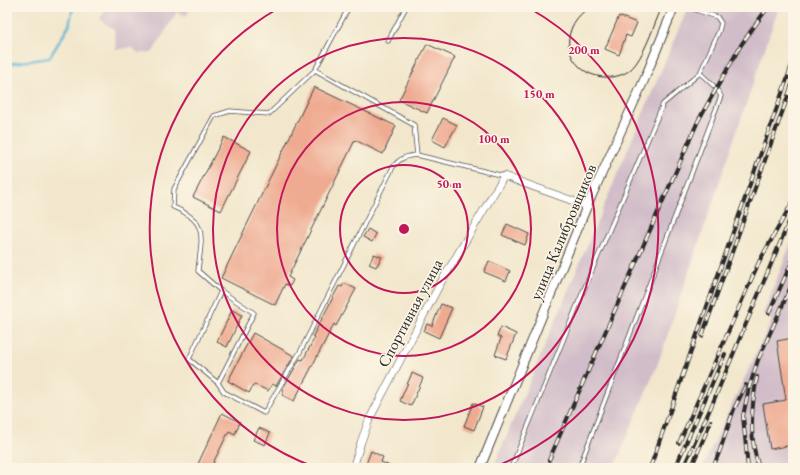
<svg xmlns="http://www.w3.org/2000/svg" width="800" height="475" font-family="'EB Garamond',serif">
<rect width="100%" height="100%" fill="#fcf5e5"/>
<filter id="ink" filterUnits="userSpaceOnUse"><feTurbulence type="fractalNoise" baseFrequency=".025" numOctaves="2"/><feDisplacementMap in="SourceGraphic" scale="8" xChannelSelector="R" yChannelSelector="G"/><feConvolveMatrix kernelMatrix="1 2 1 2 8 2 1 2 1" color-interpolation-filters="sRGB"/></filter>
<filter id="wash" filterUnits="userSpaceOnUse"><feTurbulence type="fractalNoise" baseFrequency=".012" numOctaves="4" result="noise"/><feDisplacementMap in="SourceGraphic" scale="16" xChannelSelector="R" yChannelSelector="G"/><feGaussianBlur stdDeviation="0.9" result="paint"/><feColorMatrix in="noise" values="0 0 0 0 0 0 0 0 0 0 0 0 0 0 0 0 0 1.4 0 .05"/><feComposite in="paint" operator="in"/></filter>
<g filter="url(#wash)">
<rect width="100%" height="100%" fill="#f2e7cc"/>
<path fill="#d1bdc9" d="M106,7H192L186,16L177,12L152,53H138L132,47L116,50L114,30L99,19Z
M688,7H779L657,366L614,468H493Z
M793,238V468H702L772,320L763,314Z"/>
<g fill="none" stroke-linecap="round" stroke-linejoin="round">
<path stroke="#53b1d1" stroke-width="2.5" d="M7,64L49,58L69,26L73,7"/>
</g>
<g id="blocks">
<path fill="#efab92" d="M619,16L637,23L631,37L626,35L619,55L605,49Z
M427,44L455,57L427,113L399,100Z
M314,87L396,126L383,154L355,140L288,277L293,280L290,286L285,284L275,305L221,278Z
M443,118L457,125L445,147L432,140Z
M224,137L251,151L221,211L193,197Z
M507,224L529,234L525,245L502,235Z
M368,229L376,234L372,242L363,237Z
M374,254L382,257L376,267L369,264Z
M489,261L510,271L506,281L484,272Z
M344,283L356,289L336,326L334,324L294,401L282,395L284,391L282,390L300,359L303,360L315,337L313,336L339,286L342,287Z
M441,304L452,308L439,338L424,331L427,324L432,326Z
M232,310L242,315L227,347L217,342Z
M501,327L516,334L506,359L495,355L501,338L497,336Z
M253,333L294,356L276,386L272,384L268,391L254,384L249,393L228,381Z
M793,338V445L770,449L763,404L786,400L777,341Z
M412,373L423,378L411,406L400,401Z
M473,403L483,407L474,430L464,426Z
M222,413L240,422L235,434L229,431L213,463L221,468H196Z
M259,428L270,433L265,445L253,440Z
M371,451L383,457L381,462L394,468H371V466L366,464Z"/>
</g>
</g>
<g filter="url(#ink)">
<use href="#blocks" fill-opacity="0" stroke="#494743" stroke-width="1"/>
<g fill="none" stroke-linecap="round" stroke-linejoin="round">
<g stroke="#494743" stroke-width="5">
<path id="service" d="M349,7L315,70L414,125L417,155
M388,41L406,7
M315,70L269,114L230,111L214,116L174,189L173,207C210,222 201,238 198,271L221,291L254,313L218,383L224,392L264,413L300,352L393,167C400,158 406,156 417,155L504,176
M218,383L189,359L221,291
M511,468L579,301L663,104L700,73L719,31L721,23L717,17L687,7
M579,468L721,96L716,88L700,73"/>
</g>
<g stroke="#494743" stroke-width="8">
<path id="minor" d="M353,468L361,442L369,420L440,284L504,176L587,206"/>
</g>
<g stroke="#494743" stroke-width="10">
<path id="tertiary" d="M480,468L587,206L645,78L674,7"/>
</g>
<use href="#service" stroke="#fff" stroke-width="3.5"/>
<use href="#minor" stroke="#fff" stroke-width="7"/>
<use href="#tertiary" stroke="#fff" stroke-width="8"/>
<path stroke="#2b2b2b" stroke-width="1" d="M591,7C569,18 560,48 579,66C591,79 616,81 630,70C644,58 654,24 662,7"/>
<g stroke="#2b2b2b" stroke-width="4">
<path id="rail" d="M769,313L793,259
M702,336L793,82
M757,377C751,408 749,438 759,468
M679,443L759,262L793,201
M549,460L698,121L741,45L768,7
M650,468L793,62
M675,468L725,354
M683,468L711,407L793,212
M691,468L711,421
M713,468L720,450L734,409L746,385
M748,468L743,416L749,388L758,360L793,282"/>
</g>
<use href="#rail" stroke="#fcf5e5" stroke-width="2.5" stroke-dasharray="8" stroke-linecap="butt"/>
</g>
</g>
<g fill="none" stroke="#c2185b" stroke-width="2">
<circle cx="404" cy="229" r="64"/>
<circle cx="404" cy="229" r="127"/>
<circle cx="404" cy="229" r="191"/>
<path d="M317 468A254 254 0 0 1 279 8M529 8A254 254 0 0 1 491 468"/>
</g>
<g text-anchor="middle" dominant-baseline="central" stroke-width="3.5" stroke-linejoin="round" paint-order="stroke">
<g font-size="16" fill="#2b2b2b" stroke="#fcf5e5">
<text transform="translate(563 232) rotate(-67)">улица Калибровщиков</text>
<text transform="translate(410 313) rotate(-62)">Спортивная улица</text>
</g>
</g>
<circle cx="404" cy="229" r="6" fill="#c2185b" stroke="#fcf5e5" stroke-width="2"/>
<g font-size="12" text-anchor="middle" font-weight="bold" fill="#c2185b" stroke="#fcf5e5" stroke-width="3.5" stroke-linejoin="round" paint-order="stroke">
<text x="584" y="54">200 m</text>
<text x="539" y="98">150 m</text>
<text x="494" y="143">100 m</text>
<text x="449" y="188">50 m</text>
</g>
<rect width="800" height="475" fill="none" stroke="#fcf5e5" stroke-width="24"/>
</svg>
